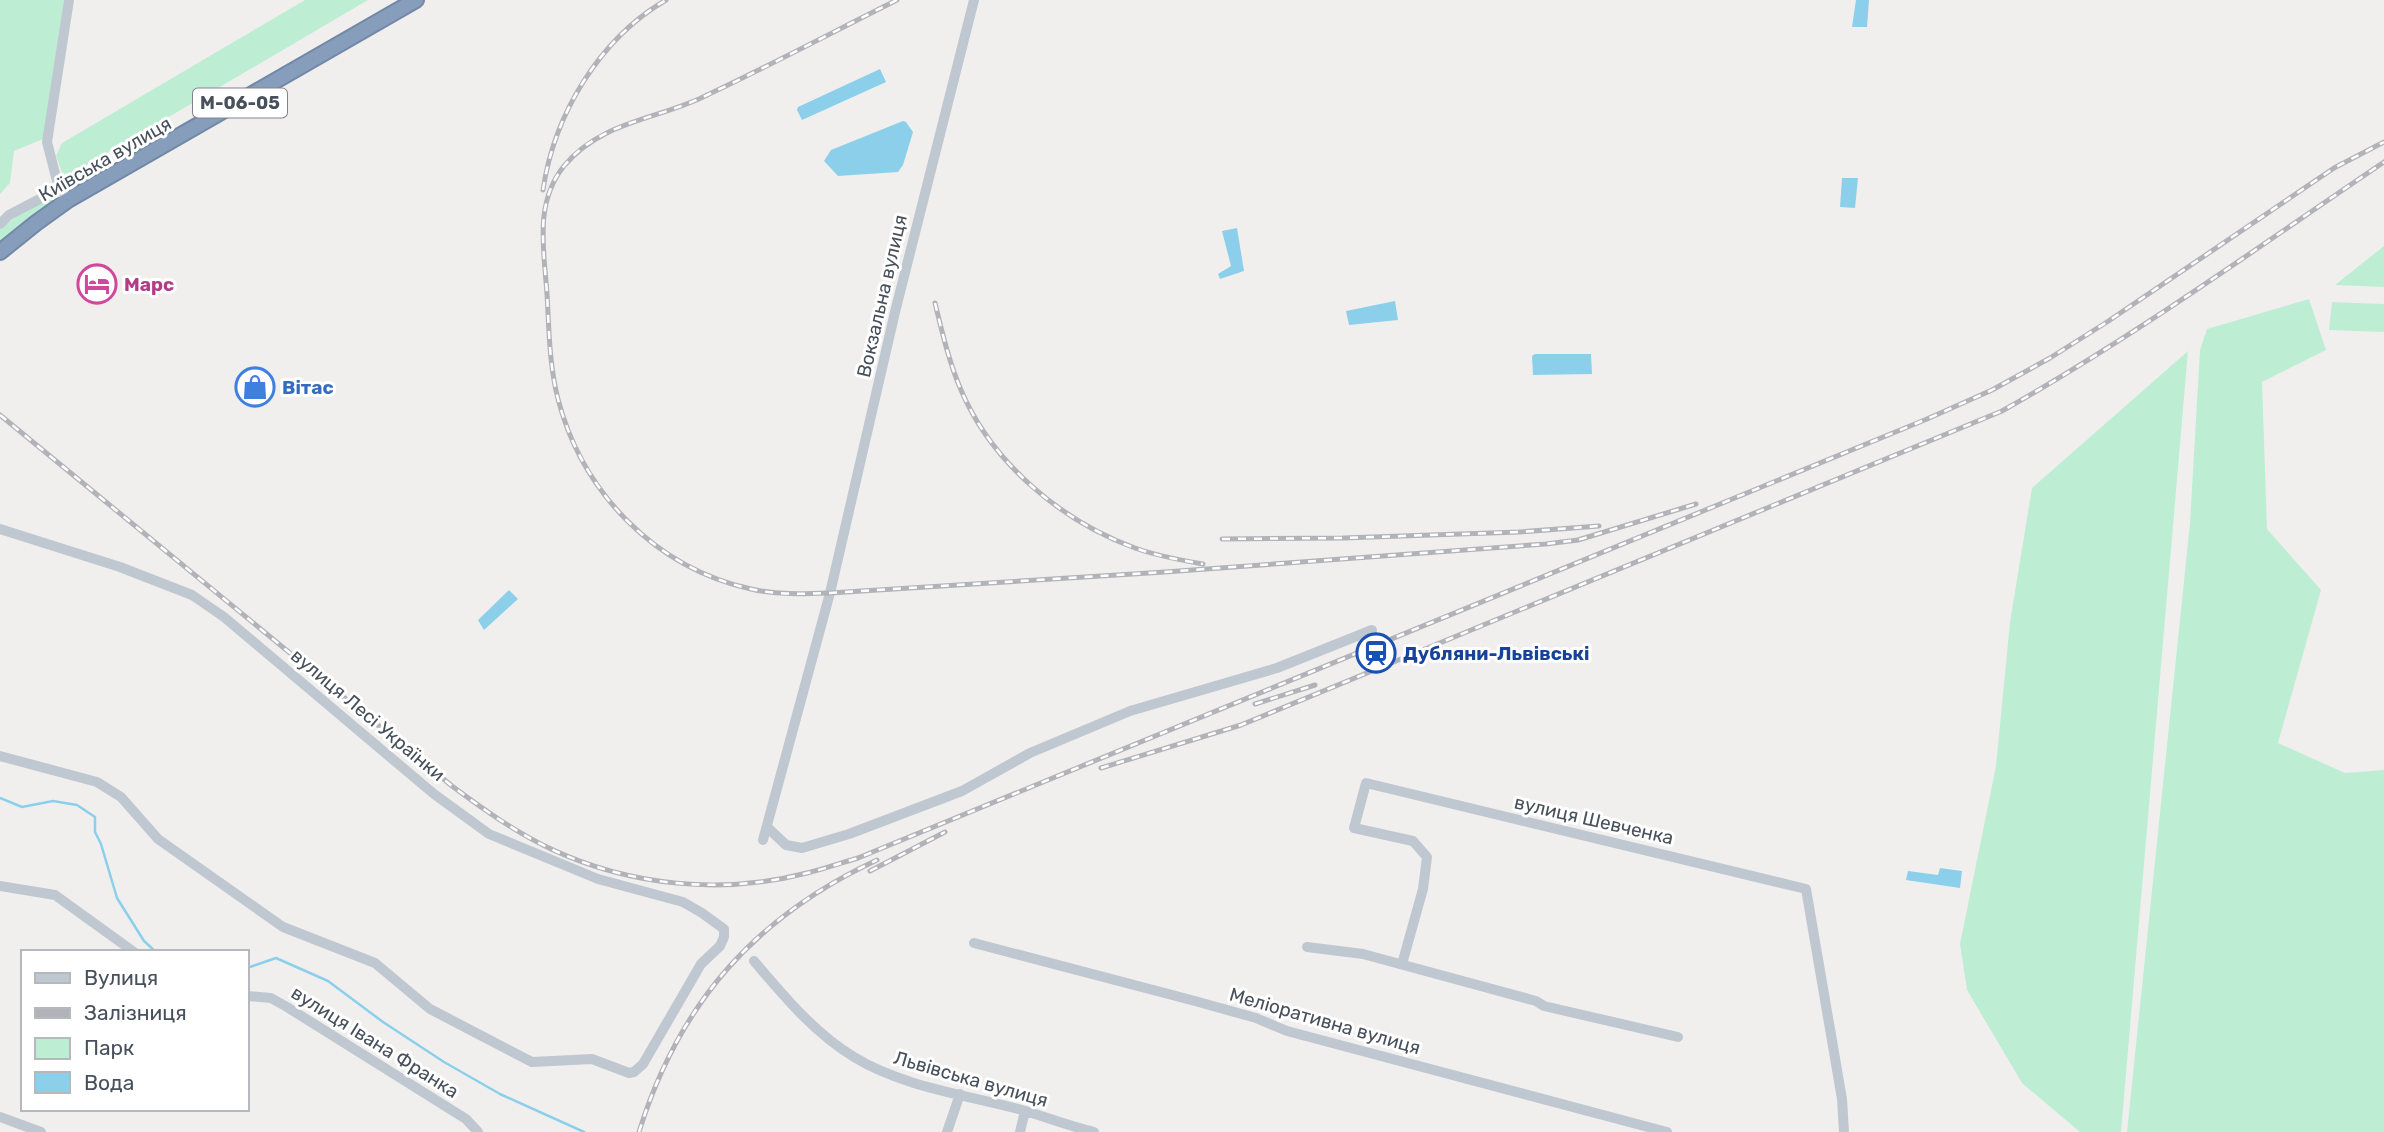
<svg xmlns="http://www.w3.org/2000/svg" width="2384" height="1132" font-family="Rubik,sans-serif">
<rect width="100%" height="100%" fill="#f1efee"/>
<path fill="#bdeed4" d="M0,0H64L43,139L14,151L10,183L0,194Z
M305,0H368L68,176L62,172L56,156L62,143Z
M54,197L51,203L0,243V229L18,215Z
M2384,246V287L2335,285Z
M2309,299L2326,350L2262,382L2267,529L2321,590L2278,743L2345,773L2384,770V1132H2127L2190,523L2200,350L2207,329Z
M2332,302L2384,304V332L2329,330Z
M2188,351L2121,1132H2080L2022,1083L1967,990L1960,944L1996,766L2010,622L2032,488Z"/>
<path fill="#8bcfea" d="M1856,0H1869L1867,27H1852Z
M880,69L886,82L802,120L797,110L798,107Z
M903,121L906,122L913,132L903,165L898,172L838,176L824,161L831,150Z
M1842,178H1858L1855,208L1840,207Z
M1237,228L1244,271L1220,279L1218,274L1231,266L1222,231Z
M1395,301L1398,320L1349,325L1346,311Z
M1535,354H1591L1592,374L1533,375L1532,356Z
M509,590L518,599L484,630L478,620Z
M1940,868L1962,871L1960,888L1906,880L1908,871L1938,875Z"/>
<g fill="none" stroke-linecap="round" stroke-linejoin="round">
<path stroke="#8bcfea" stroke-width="2.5" d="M0,798L22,807L53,801L77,805L95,817V832L101,844L117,898L144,941L156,952
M247,968L276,958L328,981L383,1022L444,1062L500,1094L584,1132"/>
<g stroke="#7288a8" stroke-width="18">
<path id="highway" d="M0,252L36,223L68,200L416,0"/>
</g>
<path stroke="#bfc8d0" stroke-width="10" d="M68,200L59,189L47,142L69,0
M0,224L9,215L59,189
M0,529L120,567L192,595L224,617L434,794L489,834L598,879L683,902L702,913L724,929V937L720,946L701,964L643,1064L634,1072L629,1073L592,1059L532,1062L430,1009L375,963L283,927L158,839L121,797L97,782L0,756
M767,827L786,845L802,848L849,834L962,791L1030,753L1130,711L1277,668L1372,630
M763,840L830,593L895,312L974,0
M0,886L55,895L134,952
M974,943L1195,1001L1256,1018L1287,1031L1667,1132
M1307,947L1363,954L1536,1001L1544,1006L1678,1037
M754,961C784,996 814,1033 854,1057C903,1087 967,1095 1022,1110C1046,1117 1069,1126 1094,1132
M1402,964L1423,889L1427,857L1413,841L1354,828L1366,783L1806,889L1842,1099L1844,1132
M247,996L271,998L287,1007L466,1119L478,1132
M0,1117L41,1132
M947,1132L960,1094
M1020,1132L1025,1111"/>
<use href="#highway" stroke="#879dbc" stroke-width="14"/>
<g stroke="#b1b3b9" stroke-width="5">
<path id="rail" d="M897,0C833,32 769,66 703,97C655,120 600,122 564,166C534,203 544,250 547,294C549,328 549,364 558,399C582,492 655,568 751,589C777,595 803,594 830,593L1165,572L1546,544L1578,540L1696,504
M543,190C554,115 599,39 666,0
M935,303C942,332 949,362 961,390C992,463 1061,521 1135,548C1157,556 1180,560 1203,564
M0,415L452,786C483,809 515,832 551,849C630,886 722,895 807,873C824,869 841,863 858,858L1927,419L1992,390L2050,358L2107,322L2334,168L2384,142
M1222,539L1343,538L1519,532L1599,526
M1255,704L1315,685
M1101,768L1241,725L2002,411C2134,337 2258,247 2384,162
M870,871L945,832
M639,1132C679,1003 755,917 877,860"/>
</g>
<use href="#rail" stroke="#fff" stroke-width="2.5" stroke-dasharray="8" stroke-linecap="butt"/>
</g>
<defs>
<g id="hotel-ring" transform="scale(2.0125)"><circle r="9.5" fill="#fff" stroke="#d1479c" stroke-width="1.5"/><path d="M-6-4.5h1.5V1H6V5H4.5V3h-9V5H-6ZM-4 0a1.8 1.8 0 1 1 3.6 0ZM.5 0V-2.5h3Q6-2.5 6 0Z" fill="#d1479c"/></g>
<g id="shop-ring" transform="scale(2.0125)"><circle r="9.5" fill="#fff" stroke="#3f7fe0" stroke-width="1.5"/><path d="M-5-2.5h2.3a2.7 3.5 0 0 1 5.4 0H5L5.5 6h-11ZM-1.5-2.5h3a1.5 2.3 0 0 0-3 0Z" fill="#3f7fe0"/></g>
<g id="station-ring" transform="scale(2.0125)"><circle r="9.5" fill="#fff" stroke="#1a4fb4" stroke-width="1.5"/><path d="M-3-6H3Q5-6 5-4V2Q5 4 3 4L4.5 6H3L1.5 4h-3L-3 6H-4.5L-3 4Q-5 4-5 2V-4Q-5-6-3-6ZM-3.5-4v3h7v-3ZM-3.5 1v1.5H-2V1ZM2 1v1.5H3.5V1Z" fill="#1a4fb4"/></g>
</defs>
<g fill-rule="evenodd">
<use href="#hotel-ring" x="97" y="284"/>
<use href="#shop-ring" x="255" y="387"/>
<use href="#station-ring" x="1376" y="653"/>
</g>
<g text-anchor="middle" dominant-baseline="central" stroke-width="6" stroke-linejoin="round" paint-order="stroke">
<rect fill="#fff" stroke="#7e848c" stroke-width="2" x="193" y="88.5" width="94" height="29" rx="5"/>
<g font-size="18" font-weight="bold" fill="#47505b">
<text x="240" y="103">М-06-05</text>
</g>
<g font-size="19" fill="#47505b" stroke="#fff">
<text transform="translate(105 159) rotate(-30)">Київська вулиця</text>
<text transform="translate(882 296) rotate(-77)">Вокзальна вулиця</text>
<text transform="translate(368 715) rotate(40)">вулиця Лесі Українки</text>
<text transform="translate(1594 820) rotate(13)">вулиця Шевченка</text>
<text transform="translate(1325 1021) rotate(16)">Меліоративна вулиця</text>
<text transform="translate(375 1042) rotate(32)">вулиця Івана Франка</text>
<text transform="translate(971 1079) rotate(16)">Львівська вулиця</text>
</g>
<g font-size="19" font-weight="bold" fill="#b23c85" stroke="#fff" text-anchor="start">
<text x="124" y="284">Марс</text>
</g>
<g font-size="19" font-weight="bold" fill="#366cbe" stroke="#fff" text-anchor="start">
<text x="282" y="387">Вітас</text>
</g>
<g font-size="19" font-weight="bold" fill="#164399" stroke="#fff" text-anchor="start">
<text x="1403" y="653">Дубляни-Львівські</text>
</g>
</g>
<rect x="21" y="950" width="228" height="161" fill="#ffffff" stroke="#b5b9bd" stroke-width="2"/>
<rect x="35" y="973" width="35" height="10" fill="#bfc8d0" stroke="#b5b9bd" stroke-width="2"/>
<text x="84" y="985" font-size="21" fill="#47505b">Вулиця</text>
<rect x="35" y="1008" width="35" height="10" fill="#b1b3b9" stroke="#b5b9bd" stroke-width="2"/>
<text x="84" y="1020" font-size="21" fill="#47505b">Залізниця</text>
<rect x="35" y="1038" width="35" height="21" fill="#bdeed4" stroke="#b5b9bd" stroke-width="2"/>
<text x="84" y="1055" font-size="21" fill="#47505b">Парк</text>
<rect x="35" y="1072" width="35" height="21" fill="#8bcfea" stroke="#b5b9bd" stroke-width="2"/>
<text x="84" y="1090" font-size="21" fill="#47505b">Вода</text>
</svg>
